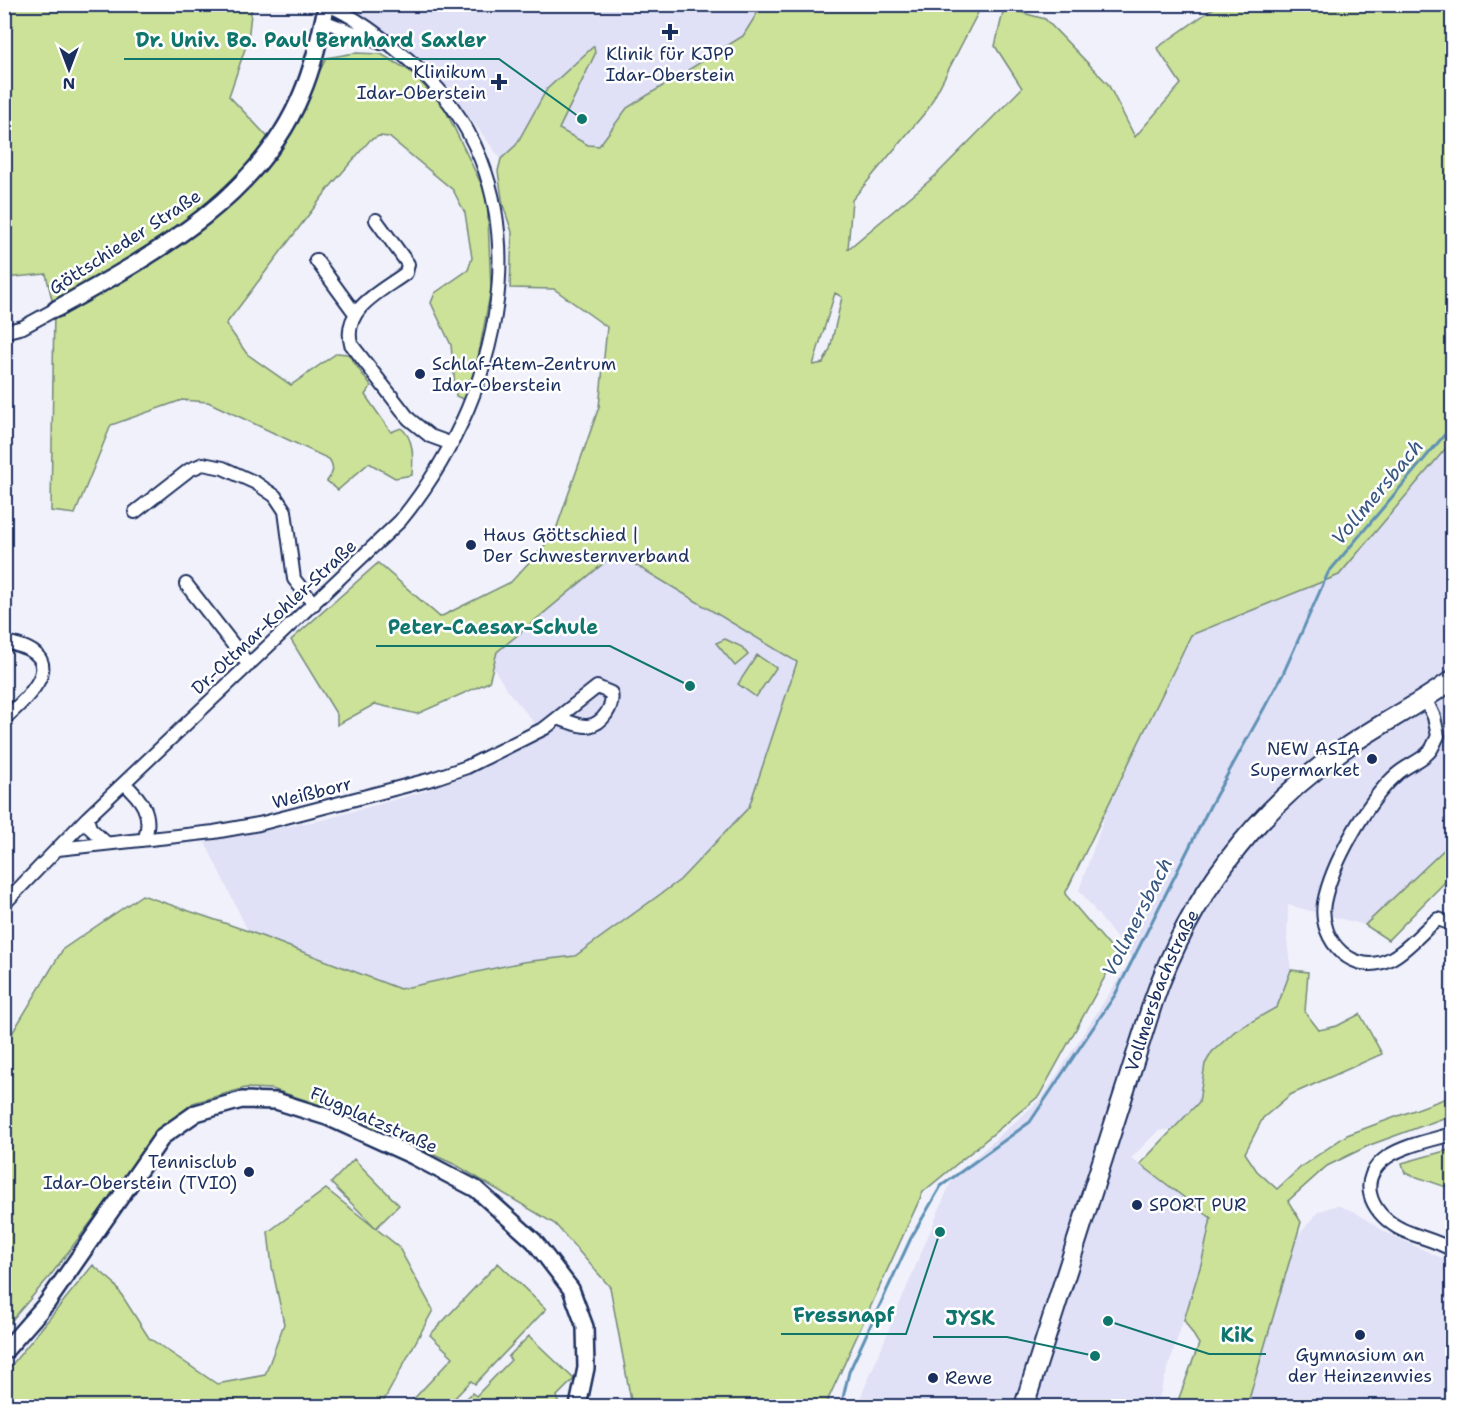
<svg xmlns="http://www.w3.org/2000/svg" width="1457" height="1411" font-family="'Shantell Sans',sans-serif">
<rect width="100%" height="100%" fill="#f1f1fb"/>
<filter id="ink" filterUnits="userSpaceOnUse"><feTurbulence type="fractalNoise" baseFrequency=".0167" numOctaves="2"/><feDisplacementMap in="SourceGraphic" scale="12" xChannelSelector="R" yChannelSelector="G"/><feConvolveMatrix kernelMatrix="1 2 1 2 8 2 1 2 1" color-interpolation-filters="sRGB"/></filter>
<g filter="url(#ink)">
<path fill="#e0e0f6" d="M453,4L458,8L463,4L786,5L761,7L743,36L628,108L599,146L588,145L559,129L595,54L593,47L547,89L516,145L501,159L437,74L349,5Z
M1452,441V842L1365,925L1288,905L1287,941L1291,970L1277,1008L1235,1031L1205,1064L1200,1102L1173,1129L1158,1131L1131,1158L1211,1218L1202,1261L1156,1406H857L953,1177L1042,1098L1132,958L1079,890L1111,799L1191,634L1339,575Z
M616,552L797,662L749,807L680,880L575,956L523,962L400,989L248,931L205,842L322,820L419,793L461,778L544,734L507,690L493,667L497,652Z
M1337,1205L1355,1212L1385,1232L1452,1263V1406H1247L1297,1237L1318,1212Z"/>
<path fill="#cbe298" stroke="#73887b" stroke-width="1.5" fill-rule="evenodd" d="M824,4L982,5L928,109L852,200L848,249L935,176L1022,88L995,46L1004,8L1045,19L1108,84L1135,137L1181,84L1157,48L1218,5H1452V441L1339,575L1191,635L1065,894L1117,955L1039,1096L923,1192L825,1406H632L610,1287L555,1224L456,1165L332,1109L272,1089L245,1088L193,1103L160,1131L50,1276L5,1328V1045L63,949L142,895L248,931L400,989L523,962L575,956L680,880L749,807L797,662L616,553L497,652L489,682L417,714L375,704L337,725V715L291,640L378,563L440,617L511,582L554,535L599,407L607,327L554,289L510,288L512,232L503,205L498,171L501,159L516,145L547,89L594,46L595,54L559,129L588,145L599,146L627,108L743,36L761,7L801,5L809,10ZM835,293L842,297L830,349L823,363L813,365Z
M4,5H252L248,40L229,96L281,151L326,58L355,53L381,54L410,71L444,107L487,196L491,289L478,358L465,400L456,396L451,345L431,303L435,293L468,270L472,258L465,213L453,190L389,137L379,136L370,140L329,188L226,324L247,354L291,385L337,353L348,354L371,386L365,395L391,432L401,428C415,439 413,459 412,475L395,478L369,463L338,490L327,481C333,473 335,468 329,459L208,402L182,400L111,425L75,514L51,511L54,308L46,274L5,278Z
M725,639L742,647L748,655L735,666L716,643Z
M757,655L776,668L756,697L738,684Z
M1452,842V875L1388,940L1365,925Z
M1291,970L1308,972L1305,1012L1319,1030L1337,1026L1360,1014L1382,1054L1290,1095L1263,1118L1245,1153L1257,1171L1277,1189L1302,1166L1347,1135L1452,1096V1115L1370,1145L1327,1166L1288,1201L1301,1222L1247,1406H1176L1199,1344L1184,1320L1202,1261L1211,1218L1140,1164L1199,1102L1205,1064L1212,1052L1235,1031L1277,1007Z
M1452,1149V1189L1405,1173L1402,1163Z
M354,1159L399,1205L376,1228L331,1183Z
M326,1189L398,1246L433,1310L381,1406H5V1373L93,1265L114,1283L149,1338L217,1384L265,1375L284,1324L272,1267L268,1232Z
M498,1263L546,1309L475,1384L471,1381L447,1406H411L409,1404L453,1357L430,1335Z
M529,1336L574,1379L557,1396L558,1401L553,1406H458L472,1393L476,1396L511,1360L508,1357Z"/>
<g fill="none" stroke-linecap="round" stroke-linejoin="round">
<path stroke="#5f91b5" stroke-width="3" d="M841,1406L849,1372L911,1238L941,1186L1030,1122L1115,995L1210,806L1283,674L1328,573L1452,426"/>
<g stroke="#1b2f5e" stroke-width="16">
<path id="minor" d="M323,21L381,43
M376,220L408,264L406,273C382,291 342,308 351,344L409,419L430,436L452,444
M316,260L354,312
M4,332L23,327L56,309
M135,512L189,470L203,464L223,468L256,483L275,496L285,511L294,579L314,604
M186,584L249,665
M4,642C72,654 35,692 4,719
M1426,700L1434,717L1438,736C1435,741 1433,748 1429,752C1421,761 1405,766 1396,775C1367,801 1331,865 1324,903C1318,940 1354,979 1392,958C1409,949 1423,930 1438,919L1449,923L1452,927
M124,783C141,799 153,813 145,838
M87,818L90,828L105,842
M58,849L214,832L259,824L432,779L467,767L545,728L597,687L611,693C614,706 603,724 588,726C580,727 568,721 560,719
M4,904L87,818L400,521C509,388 553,176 403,55C381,37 355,16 327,5
M1452,1134C1432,1140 1405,1145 1387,1157C1356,1179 1370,1211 1397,1227C1414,1237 1435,1239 1452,1250"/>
</g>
<g stroke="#1b2f5e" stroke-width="20">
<path id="tertiary" d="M56,309C151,256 259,199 302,93C314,65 320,34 327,4
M4,1352L47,1303L163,1136L196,1113L242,1100L276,1101L327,1117L413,1156L476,1189L534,1241L571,1289L585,1327L586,1368L578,1406"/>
</g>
<g stroke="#1b2f5e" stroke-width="22">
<g id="secondary">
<path id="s1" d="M1024,1406L1153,1002C1189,898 1254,811 1345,748C1380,724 1418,705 1452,680"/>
</g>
</g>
<use href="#minor" stroke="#fff" stroke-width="12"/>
<use href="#tertiary" stroke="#fff" stroke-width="15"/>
<use href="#secondary" stroke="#fff" stroke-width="18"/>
</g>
</g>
<g fill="#1b2f5e" stroke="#fff" stroke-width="2">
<path d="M667 23h6v6h6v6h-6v6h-6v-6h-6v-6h6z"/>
<path d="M496 73h6v6h6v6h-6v6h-6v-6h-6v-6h6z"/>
<circle cx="420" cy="374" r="6"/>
<circle cx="471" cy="545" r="6"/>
<circle cx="1372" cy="759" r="6"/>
<circle cx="249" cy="1172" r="6"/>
<circle cx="1137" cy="1205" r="6"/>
<circle cx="1360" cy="1335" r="6"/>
<circle cx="933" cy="1378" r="6"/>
</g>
<g text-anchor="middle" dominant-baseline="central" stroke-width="5" stroke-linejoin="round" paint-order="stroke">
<g font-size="18" fill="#1b2f5e" stroke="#fff" text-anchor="start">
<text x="670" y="54" text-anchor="middle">Klinik für KJPP<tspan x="670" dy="21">Idar-Oberstein</tspan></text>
<text x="486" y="72" text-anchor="end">Klinikum<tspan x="486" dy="21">Idar-Oberstein</tspan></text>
<text x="432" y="364">Schlaf-Atem-Zentrum<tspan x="432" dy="21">Idar-Oberstein</tspan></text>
<text x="483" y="535">Haus Göttschied |<tspan x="483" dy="21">Der Schwesternverband</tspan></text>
<text x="1360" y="749" text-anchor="end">NEW ASIA<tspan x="1360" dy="21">Supermarket</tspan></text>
<text x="237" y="1162" text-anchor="end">Tennisclub<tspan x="237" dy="21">Idar-Oberstein (TVIO)</tspan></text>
<text x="1149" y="1205">SPORT PUR</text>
<text x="1360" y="1355" text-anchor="middle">Gymnasium an<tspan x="1360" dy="21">der Heinzenwies</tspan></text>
<text x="945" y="1378">Rewe</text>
</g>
<g font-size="18" fill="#1b2f5e" stroke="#fff">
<text transform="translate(125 242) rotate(-33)">Göttschieder Straße</text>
<text transform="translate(274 617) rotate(-43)">Dr.-Ottmar-Kohler-Straße</text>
<text transform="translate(312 793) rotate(-14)">Weißborr</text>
<text stroke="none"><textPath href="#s1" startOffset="438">Vollmersbachstraße</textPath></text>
<text transform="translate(374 1120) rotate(24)">Flugplatzstraße</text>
</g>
<g font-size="20" font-style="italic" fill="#385882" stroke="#fff">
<text transform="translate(1377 492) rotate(-50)">Vollmersbach</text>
<text transform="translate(1137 917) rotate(-63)">Vollmersbach</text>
</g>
</g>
<path fill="none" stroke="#0f766e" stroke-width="2" d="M582 119L499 59H124M690 686L610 646H376M940 1232L906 1334H781M1095 1356L1007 1337H933M1108 1321L1209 1354H1266"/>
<g fill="#0f766e" stroke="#fff" stroke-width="2">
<circle cx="582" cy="119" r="6"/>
<circle cx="690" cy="686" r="6"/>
<circle cx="940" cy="1232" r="6"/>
<circle cx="1095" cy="1356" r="6"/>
<circle cx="1108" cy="1321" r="6"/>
</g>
<g font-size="20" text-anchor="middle" font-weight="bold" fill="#0f766e" stroke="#fff" stroke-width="5" stroke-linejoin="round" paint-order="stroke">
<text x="311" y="47">Dr. Univ. Bo. Paul Bernhard Saxler</text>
<text x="493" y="634">Peter-Caesar-Schule</text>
<text x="844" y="1322">Fressnapf</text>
<text x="970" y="1325">JYSK</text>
<text x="1237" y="1342">KiK</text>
</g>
<rect width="1457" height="1411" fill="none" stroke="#fff" stroke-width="24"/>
<rect x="12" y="12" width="1433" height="1387" fill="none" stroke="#1b2f5e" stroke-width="2" filter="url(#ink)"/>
<g transform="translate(69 69) rotate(180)" stroke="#ffffff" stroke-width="4.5" paint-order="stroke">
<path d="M0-4.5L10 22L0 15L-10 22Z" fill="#1b2f5e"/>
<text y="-9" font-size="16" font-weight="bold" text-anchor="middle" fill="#1b2f5e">N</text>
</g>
</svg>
